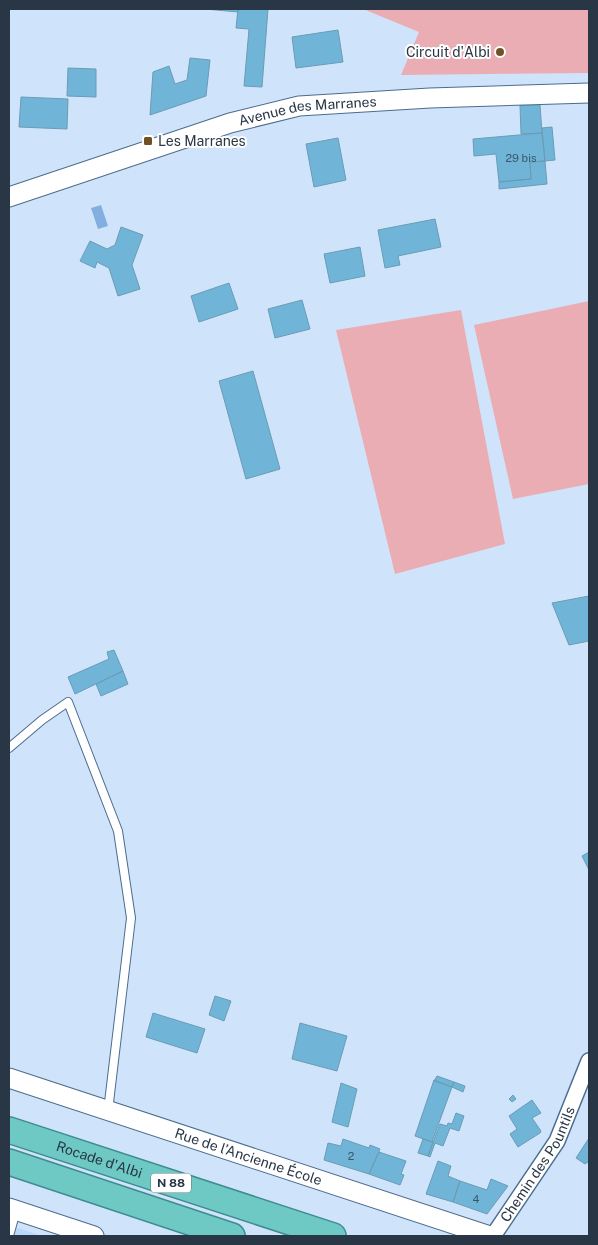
<svg xmlns="http://www.w3.org/2000/svg" width="598" height="1245" font-family="'Public Sans',sans-serif">
<rect width="100%" height="100%" fill="#cfe4fb"/>
<path fill="#b8d9fc" d="M9,1225L42,1236H9Z"/>
<path fill="#eaadb4" d="M363,9H589V73L401,75L419,32Z
M589,301V484L513,499L474,325Z
M461,310L505,544L395,574L336,330Z"/>
<path fill="#82afdf" d="M101,205L108,226L98,229L91,208Z"/>
<path fill="#70b5d7" stroke="#6a9cb5" d="M205,9H238V12Z
M238,9H268L262,87L244,86L249,29L236,28Z
M338,30L343,62L296,68L292,37Z
M190,58L210,60L206,96L150,115L153,72L169,66L175,84L187,80Z
M68,68L96,69V97L67,96Z
M21,97L68,99L67,129L19,127Z
M520,105H540L542,133L521,134Z
M552,127L555,160L545,161L542,128Z
M542,133L545,161L530,162L531,179L499,182L496,154L474,156L473,139Z
M338,138L346,180L314,187L306,144Z
M223,140L224,144L215,146L214,143Z
M545,161L547,184L499,189V182L531,179L530,162Z
M435,219L441,247L398,256L400,265L385,268L378,230Z
M121,227L143,235L132,265L140,289L118,296L109,268L97,262L95,268L80,261L90,241L107,249L115,245Z
M360,247L365,276L330,283L324,254Z
M229,283L238,309L199,322L191,296Z
M302,300L310,329L275,338L268,309Z
M253,371L280,469L246,479L219,381Z
M589,596V641L569,645L552,603Z
M114,650L123,671L75,694L68,677L109,659L107,652Z
M123,671L128,684L101,696L96,684Z
M589,852V870L582,856Z
M215,996L231,1001L224,1021L209,1015Z
M153,1013L205,1029L197,1053L146,1037Z
M300,1023L347,1036L337,1071L292,1059Z
M437,1076L454,1082L452,1087L434,1081Z
M434,1080L452,1087L432,1142L415,1136Z
M454,1082L465,1086L463,1092L452,1087Z
M341,1083L357,1089L348,1127L332,1122Z
M513,1095L516,1099L512,1102L509,1099Z
M532,1100L541,1113L532,1118L541,1131L540,1133L518,1147L510,1134L517,1129L509,1116Z
M456,1113L464,1116L459,1131L450,1128L443,1146L435,1143L430,1157L428,1156L440,1124L447,1126L448,1123L452,1124Z
M589,1138V1162H588L585,1164L576,1158Z
M343,1139L369,1148L370,1145L380,1149L369,1174L324,1160L328,1143L341,1146Z
M423,1139L433,1142L428,1156L418,1153Z
M379,1152L406,1161L401,1174L404,1175L400,1185L369,1174Z
M438,1161L451,1166L448,1176L460,1181L453,1202L426,1194Z
M491,1179L508,1186L487,1214L453,1202L460,1181L487,1190Z"/>
<g fill="none" stroke-linecap="round" stroke-linejoin="round">
<g stroke="#4c6c8e" stroke-width="10">
<path id="service" d="M9,748L42,720L68,702L118,831L131,918L108,1111
M9,1236L16,1211"/>
</g>
<g stroke="#4c6c8e" stroke-width="18">
<g id="minor">
<path id="s1" d="M493,1236L557,1141L589,1061"/>
</g>
</g>
<g stroke="#4c6c8e" stroke-width="21">
<g id="tertiary">
<path id="s2" d="M9,197L230,123L299,106L430,98L589,93"/>
<path id="s3" d="M9,1078L490,1236"/>
<path d="M9,1208L94,1236"/>
</g>
</g>
<g stroke="#3e8c8e" stroke-width="28">
<g id="trunk">
<path id="s4" d="M9,1130L333,1236"/>
<path d="M9,1162L232,1236"/>
</g>
</g>
<use href="#service" stroke="#fff" stroke-width="8"/>
<use href="#minor" stroke="#fff" stroke-width="15"/>
<use href="#tertiary" stroke="#fff" stroke-width="19"/>
<use href="#trunk" stroke="#6ec8c4" stroke-width="25"/>
</g>
<g fill="#715027" stroke="#fff" stroke-width="2">
<circle cx="500" cy="52" r="5"/>
<rect x="143" y="136" width="10" height="10" rx="2.5"/>
</g>
<g text-anchor="middle" dominant-baseline="central" stroke-width="4" stroke-linejoin="round" paint-order="stroke">
<g font-size="11" fill="#3a566a">
<text x="521" y="158">29 bis</text>
<text x="351" y="1156">2</text>
<text x="476" y="1199">4</text>
</g>
<rect fill="#fff" stroke="#68727d" stroke-width="1" x="151" y="1173.5" width="40" height="19" rx="4"/>
<g font-size="12" font-weight="bold" fill="#283645">
<text x="171" y="1183">N 88</text>
</g>
<g font-size="14" fill="#283645" stroke="#fff" text-anchor="end">
<text x="490" y="52">Circuit d'Albi</text>
<text x="158" y="141" text-anchor="start">Les Marranes</text>
</g>
<g font-size="14" fill="#283645" stroke="#fff">
<text stroke="none"><textPath href="#s2" startOffset="312">Avenue des Marranes</textPath></text>
<text stroke="none"><textPath href="#s3" startOffset="252">Rue de l’Ancienne École</textPath></text>
<text stroke="none"><textPath href="#s4" startOffset="95">Rocade d'Albi</textPath></text>
<text stroke="none"><textPath href="#s1" startOffset="85">Chemin des Pountils</textPath></text>
</g>
</g>
<rect width="598" height="1245" fill="none" stroke="#283645" stroke-width="20"/>
</svg>
